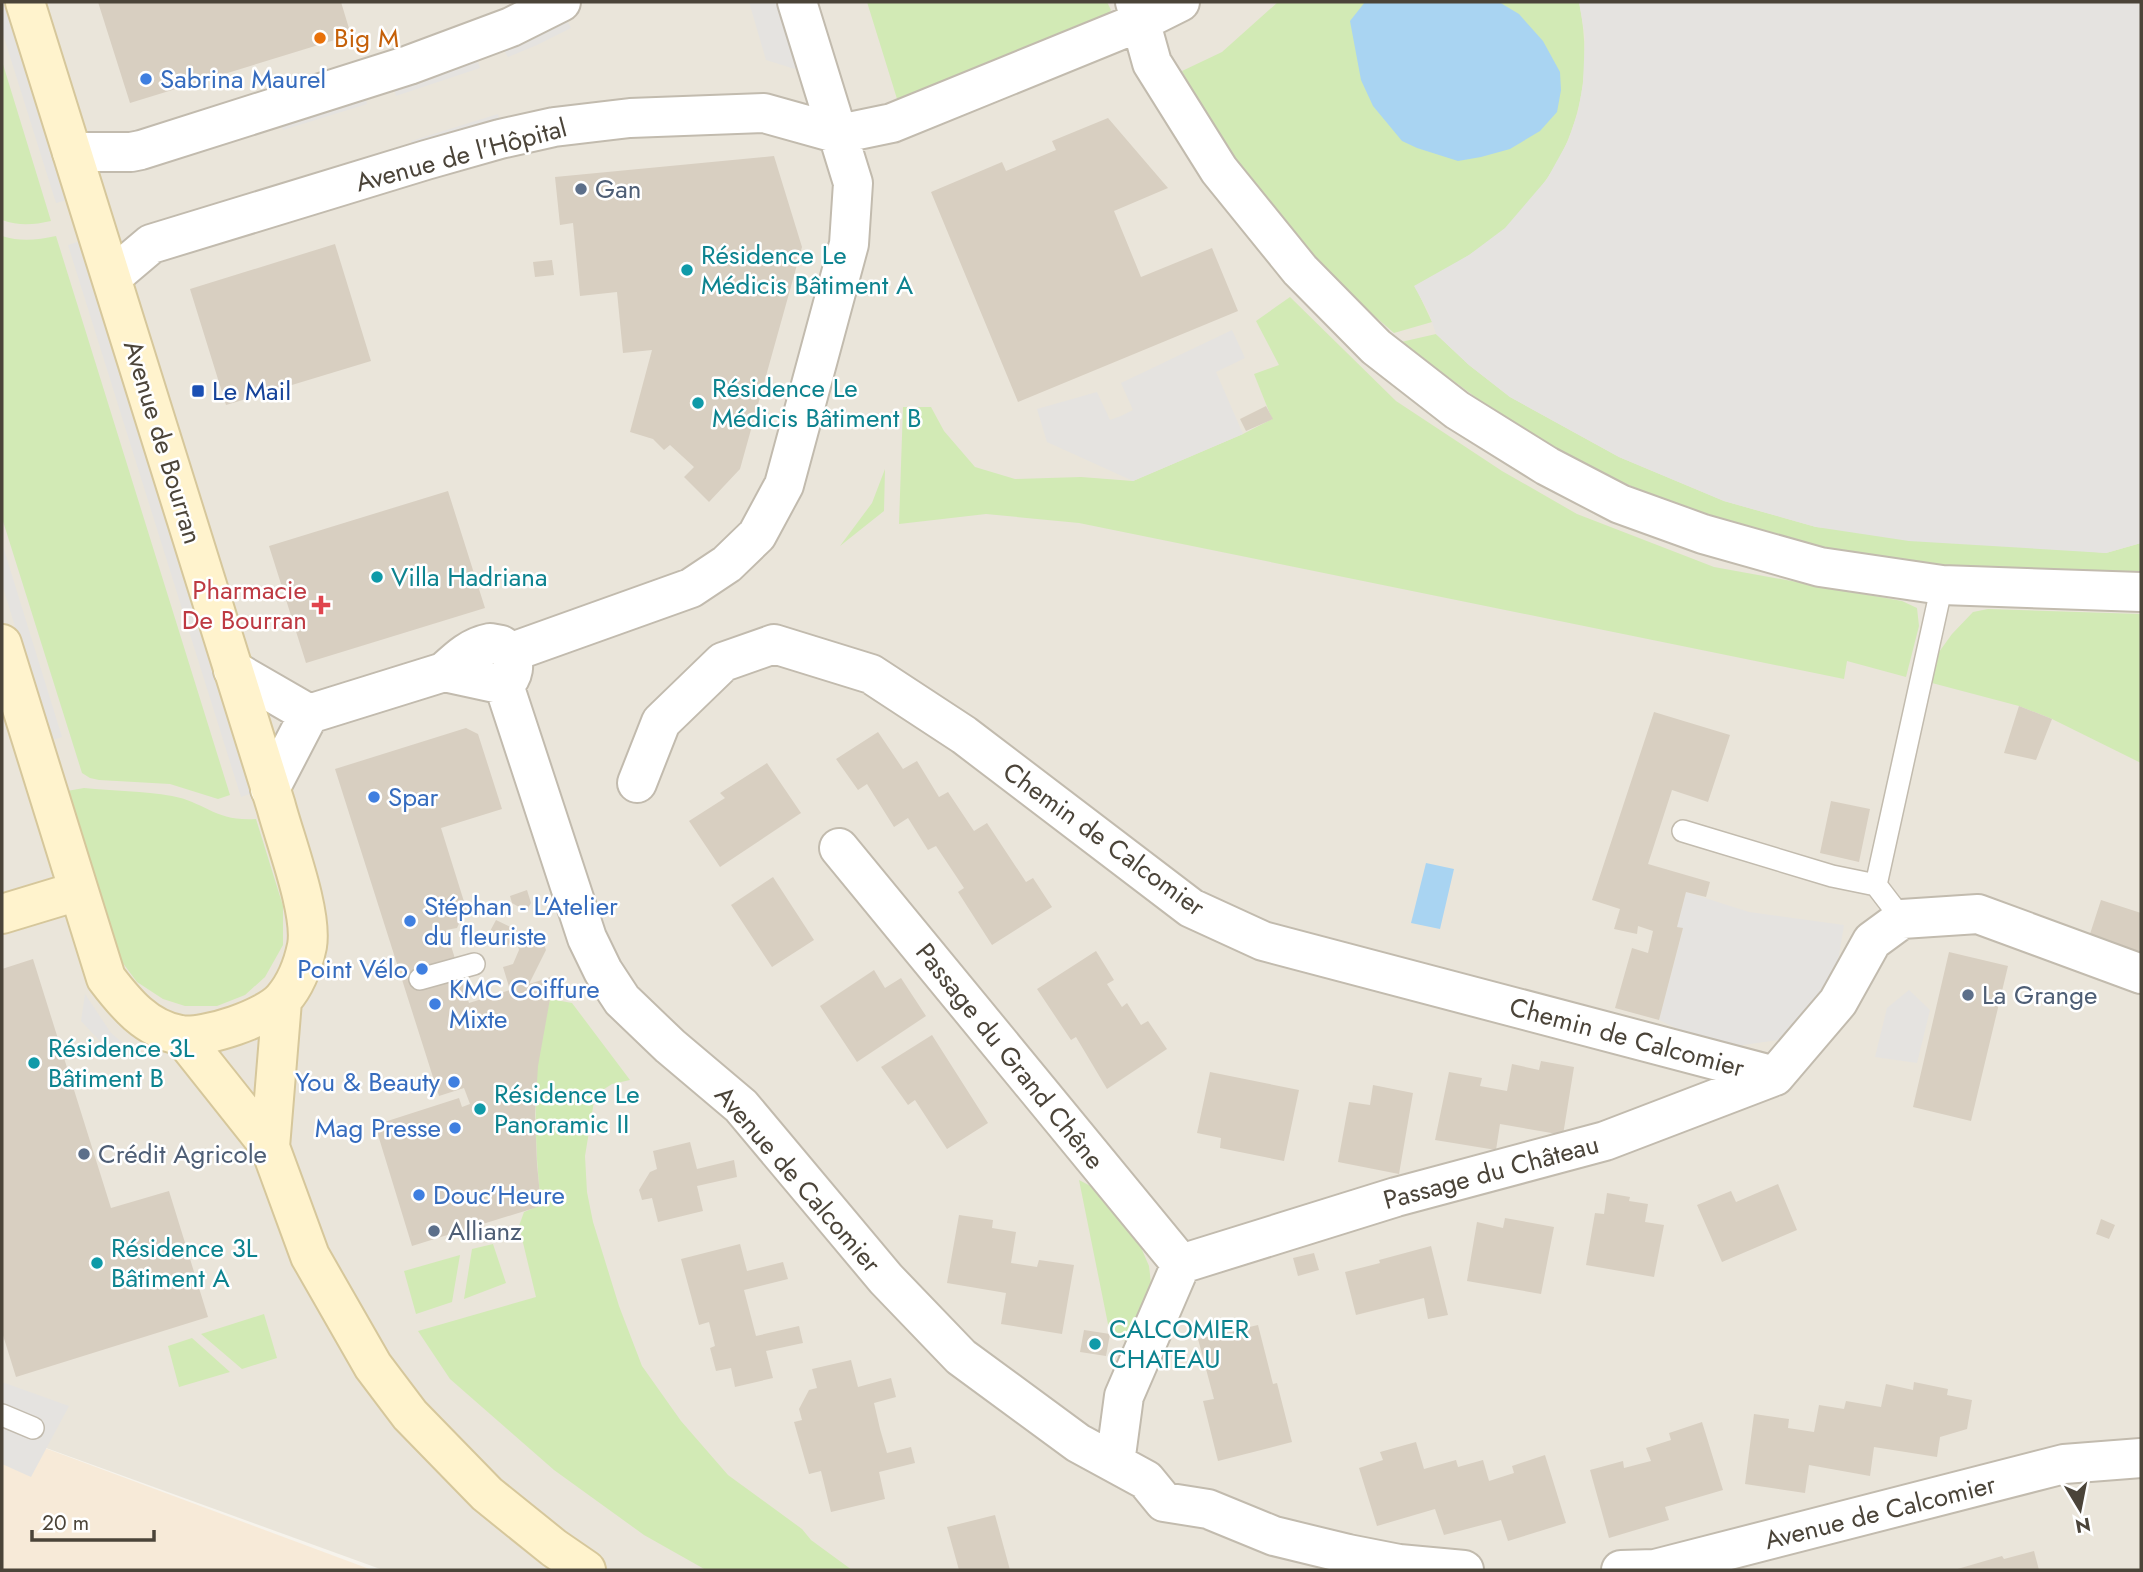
<svg xmlns="http://www.w3.org/2000/svg" width="2143" height="1572" font-family="Jost,sans-serif">
<rect width="100%" height="100%" fill="#f6f3ec"/>
<path fill="#eae5da" d="M2,2H2141V1570H383L2,1432Z"/>
<path fill="#f7ead8" d="M2,1432L372,1570H2Z"/>
<path fill="#d2eab5" d="M867,2H1107L1111,10L1107,15L898,102Z
M1278,2H1579C1594,75 1579,144 1530,201C1522,210 1514,221 1505,229C1478,252 1446,269 1415,286L1432,322L1394,333L1363,306L1287,230L1231,157L1182,71L1222,52Z
M2,61L51,221C33,225 19,226 2,220Z
M2,236C21,242 37,240 56,236L230,795L218,799L170,784L99,780L90,778L82,773L2,518Z
M1290,297L1396,401L1502,471L1577,514L1714,567L1902,601L1917,608L1919,626L1906,677L1847,661L1844,679L1079,523L986,514L899,524L903,407H931L944,431L975,467L1015,479L1081,477L1133,481L1243,434L1272,419L1254,374L1279,365L1256,321Z
M1436,334L1469,365L1510,397L1619,457L1724,501L1816,527L2106,553L2141,543V574L1947,567L1860,556L1768,535L1683,509L1584,465L1513,425L1401,342Z
M885,469L884,511L840,546L872,503Z
M1988,609L2141,614V763L2052,719L2019,706L1932,683L1939,652L1952,634L1973,612Z
M84,788C113,791 143,791 172,796C205,802 216,822 256,819L283,906V945L265,977L245,995L217,1006H185L163,999L137,982L119,958L67,791Z
M550,999L572,1003L630,1080L612,1084L595,1095L585,1156L587,1192L593,1222L619,1306L642,1366L681,1421L728,1475L802,1529L811,1540L852,1570H706L644,1535L554,1470L450,1379L418,1331L536,1297L519,1226L524,1212L541,1205C536,1160 534,1115 537,1069C539,1046 545,1022 550,999Z
M1079,1180L1102,1192L1130,1222L1149,1266L1152,1292L1135,1345L1110,1334Z
M493,1244L506,1283L464,1299L472,1249Z
M460,1255L452,1302L416,1314L404,1271Z
M264,1314L277,1358L242,1369L201,1334Z
M192,1338L230,1372L179,1387L168,1346Z"/>
<path fill="#e5e3e0" d="M2,2H5L67,200L56,203L2,31Z
M749,2H783L798,70L766,60Z
M1579,2H2141V543L2106,553L1909,541L1816,527L1724,501L1619,457L1510,397L1469,365L1436,334L1429,313L1414,286L1469,255L1505,228L1547,179L1568,141L1578,112L1583,84L1585,36Z
M567,20L571,28L537,45L508,57L503,49Z
M477,59L480,68L396,96L393,86Z
M364,92L367,104L283,130L279,118Z
M498,114L500,123L413,149L411,141Z
M80,241L252,793L241,797L68,245Z
M1232,330L1245,358L1216,372L1243,434L1133,481L1047,442L1037,409L1097,392L1110,420L1121,416L1133,410L1121,383Z
M2,543L62,737L50,741L2,584Z
M1686,892L1749,912L1844,925L1836,973L1819,1011L1785,1039L1736,1046L1682,1031L1659,1020L1683,929L1677,927Z
M1909,990L1930,1010L1917,1063L1875,1057L1887,1008Z
M85,994L111,1033L141,1058L115,1057L81,1021Z
M2,1382L69,1406L31,1477L2,1464Z"/>
<path fill="#a9d4f2" d="M1365,2H1499L1519,14L1543,41L1560,72L1561,90L1557,112L1540,131L1510,149L1481,157L1458,161L1417,148L1402,141L1373,106L1361,80L1350,21Z
M1426,863L1454,869L1440,929L1411,923Z"/>
<path fill="#d8cfc1" d="M98,2H341L351,35L130,103Z
M1108,118L1168,188L1114,211L1141,277L1212,248L1238,311L1018,402L931,192L1002,162L1006,171L1056,150L1052,141Z
M774,156L802,247L740,469L709,502L684,477L694,467L670,445L664,450L653,439L630,432L652,350L623,353L617,292L580,296L573,223L560,225L555,177Z
M335,244L371,361L226,405L190,289Z
M552,260L554,275L535,277L533,262Z
M1266,406L1273,419L1246,431L1240,419Z
M448,491L485,608L306,663L269,546Z
M2019,706L2052,719L2036,760L2004,753Z
M1654,712L1730,735L1708,802L1672,790L1648,864L1710,882L1706,897L1686,892L1677,927L1683,928L1659,1020L1615,1008L1632,948L1648,953L1653,931L1638,926L1637,934L1614,929L1620,909L1592,900Z
M466,728L478,734L502,809L441,828L466,908L457,928L446,930L469,1003L510,990L503,967L513,964L519,950L517,942L541,935L546,950L529,984L554,976L555,980L550,999L538,1066L535,1114L537,1164L541,1206L412,1246L375,1125L459,1098L462,1107L470,1104L464,1088L439,1096L335,769Z
M878,732L903,769L917,761L939,797L948,792L974,831L987,823L1026,882L1033,878L1052,907L992,945L958,892L964,888L936,846L928,850L908,818L894,827L867,784L858,790L836,759Z
M767,763L801,813L720,867L689,821L725,798L720,793Z
M1831,801L1870,809L1859,862L1820,853Z
M773,877L814,940L772,967L731,905Z
M527,890L531,903L526,911L512,903L510,896Z
M2101,900L2141,913V954L2089,937Z
M496,920L517,930L508,946L488,935Z
M1096,951L1114,980L1107,984L1122,1007L1127,1003L1141,1025L1148,1021L1167,1049L1107,1089L1076,1037L1071,1040L1037,989Z
M1949,952L2008,966L1971,1121L1913,1107Z
M33,959L111,1208L169,1191L208,1317L16,1377L2,1332V969Z
M874,970L885,988L901,978L926,1016L857,1062L820,1006Z
M932,1035L988,1123L947,1149L915,1100L908,1105L881,1067Z
M1541,1061L1574,1067L1563,1135L1500,1124L1496,1150L1435,1140L1449,1072L1482,1078L1480,1086L1507,1091L1512,1064L1539,1070Z
M1210,1072L1299,1090L1284,1161L1220,1148L1221,1138L1197,1133Z
M1373,1085L1413,1093L1399,1174L1338,1162L1349,1102L1370,1105Z
M690,1142L697,1169L734,1160L737,1177L697,1186L703,1211L658,1222L652,1198L642,1200L639,1190L650,1172L657,1169L653,1151Z
M1778,1184L1797,1230L1722,1262L1697,1205L1731,1191L1736,1202Z
M1607,1193L1630,1197L1629,1201L1648,1204L1645,1222L1664,1225L1654,1277L1586,1265L1595,1213L1604,1214Z
M959,1215L993,1220L992,1228L1016,1232L1011,1263L1037,1267L1039,1260L1074,1265L1062,1334L1001,1324L1006,1293L947,1283Z
M1505,1218L1554,1227L1541,1294L1467,1281L1477,1222L1503,1228Z
M2101,1219L2115,1225L2109,1239L2096,1234Z
M740,1244L747,1271L783,1262L788,1279L744,1290L756,1336L799,1326L803,1343L766,1351L773,1378L735,1387L731,1368L716,1371L710,1348L715,1346L709,1322L699,1325L681,1259Z
M1431,1246L1448,1315L1428,1319L1424,1298L1356,1315L1345,1272L1380,1263L1379,1260Z
M1314,1253L1319,1270L1298,1276L1293,1258Z
M1258,1325L1273,1384L1277,1383L1292,1442L1218,1461L1203,1401L1214,1399L1198,1339Z
M1084,1330L1110,1334L1106,1356L1080,1352Z
M851,1360L858,1387L891,1378L896,1397L874,1403L880,1429L887,1453L911,1447L915,1463L879,1472L885,1499L831,1512L821,1471L809,1474L794,1422L802,1420L799,1409L809,1390L817,1388L812,1369Z
M1914,1382L1948,1389L1947,1395L1972,1400L1967,1429L1940,1437L1937,1457L1874,1447L1870,1476L1809,1465L1805,1493L1745,1484L1754,1414L1789,1419L1788,1428L1814,1432L1819,1405L1844,1409L1846,1401L1881,1407L1886,1384L1913,1390Z
M1702,1422L1723,1490L1665,1507L1669,1520L1609,1538L1590,1470L1623,1461L1624,1468L1651,1461L1646,1448L1671,1440L1669,1433Z
M1416,1442L1424,1469L1456,1460L1458,1467L1483,1460L1489,1481L1514,1473L1512,1466L1545,1455L1566,1523L1508,1541L1501,1520L1444,1535L1435,1509L1377,1526L1359,1468L1383,1460L1380,1452Z
M995,1515L1010,1570H959L947,1527Z
M2034,1551L2039,1570H1954L2002,1556L2004,1559Z"/>
<g fill="none" stroke-linecap="round" stroke-linejoin="round">
<g stroke="#c2bbae" stroke-width="24">
<path id="service" d="M1683,831L1832,876L1876,885
M1902,919L1876,885L1942,585
M420,979L474,964
M2,1415L33,1428"/>
</g>
<g stroke="#c2bbae" stroke-width="42">
<path id="minor" d="M1135,2L1152,63L1219,170L1300,270L1376,347L1457,410L1547,466L1620,504L1703,534L1820,567L1942,585L2141,592
M72,152H131L141,150L409,65L511,27L561,2
M112,277L151,244L426,160L500,139L554,127L630,118L764,113L839,134L892,123L1140,22L1180,2
M490,643L501,645L512,652C514,665 515,675 504,685L444,672C458,659 470,647 490,643Z
M512,652L691,588L727,564L757,535L784,485L849,244L853,183L797,2
M233,670L309,714
M504,685L587,938L603,971L622,1000L670,1046L741,1106L886,1279L961,1357L1078,1443L1146,1480L1164,1502L1208,1509L1274,1536L1348,1554L1399,1564L1464,1570
M637,783L661,722L723,662L774,644L871,674L964,735L1191,908L1263,941L1775,1076
M270,789L309,714L444,672
M839,848L1181,1264
M1115,1463L1124,1396L1181,1264L1396,1197L1605,1141L1775,1076L1838,1002L1872,941L1902,919L1978,914L2141,974
M1621,1570L1655,1569L2064,1464L2141,1458"/>
</g>
<g stroke="#d6c79b" stroke-width="42">
<path id="secondary" d="M2,644L106,978C125,1003 146,1029 180,1035C205,1039 267,1018 283,999C296,984 303,965 307,946C313,913 285,840 276,806L25,2
M2,914L78,891
M181,1035L270,1147L310,1256L373,1366L410,1415L487,1494L554,1548L586,1570
M270,1147L282,1001"/>
</g>
<use href="#service" stroke="#fff" stroke-width="21"/>
<use href="#minor" stroke="#fff" stroke-width="38"/>
<use href="#secondary" stroke="#fff3cd" stroke-width="38"/>
</g>
<circle fill="#e8710a" stroke="#fff" stroke-width="2.5" cx="320" cy="38" r="7"/>
<g fill="#3f7fe0" stroke="#fff" stroke-width="2.5">
<circle cx="146" cy="79" r="7"/>
<circle cx="374" cy="797" r="7"/>
<circle cx="410" cy="921" r="7"/>
<circle cx="422" cy="969" r="7"/>
<circle cx="435" cy="1004" r="7"/>
<circle cx="454" cy="1082" r="7"/>
<circle cx="455" cy="1128" r="7"/>
<circle cx="419" cy="1195" r="7"/>
</g>
<g fill="#5c6f8a" stroke="#fff" stroke-width="2.5">
<circle cx="581" cy="189" r="7"/>
<circle cx="1968" cy="995" r="7"/>
<circle cx="84" cy="1154" r="7"/>
<circle cx="434" cy="1231" r="7"/>
</g>
<g fill="#0f9aa8" stroke="#fff" stroke-width="2.5">
<circle cx="687" cy="270" r="7"/>
<circle cx="698" cy="403" r="7"/>
<circle cx="377" cy="577" r="7"/>
<circle cx="34" cy="1063" r="7"/>
<circle cx="480" cy="1109" r="7"/>
<circle cx="97" cy="1263" r="7"/>
<circle cx="1095" cy="1344" r="7"/>
</g>
<rect fill="#1a4fb4" stroke="#fff" stroke-width="2.5" x="191" y="384" width="14" height="14" rx="3.5"/>
<path fill="#e0444e" stroke="#fff" stroke-width="2.5" d="M317.5 594.5h7v7h7v7h-7v7h-7v-7h-7v-7h7z"/>
<g text-anchor="middle" dominant-baseline="central" stroke-width="5" stroke-linejoin="round" paint-order="stroke">
<g font-size="26" fill="#c56008" stroke="#fff" text-anchor="start">
<text x="334" y="38">Big M</text>
</g>
<g font-size="26" fill="#366cbe" stroke="#fff" text-anchor="start">
<text x="160" y="79">Sabrina Maurel</text>
<text x="388" y="797">Spar</text>
<text x="424" y="906">Stéphan - L’Atelier<tspan x="424" dy="30">du fleuriste</tspan></text>
<text x="408" y="969" text-anchor="end">Point Vélo</text>
<text x="449" y="989">KMC Coiffure<tspan x="449" dy="30">Mixte</tspan></text>
<text x="440" y="1082" text-anchor="end">You &amp; Beauty</text>
<text x="441" y="1128" text-anchor="end">Mag Presse</text>
<text x="433" y="1195">Douc’Heure</text>
</g>
<g font-size="26" fill="#4b4439" stroke="#fff">
<text transform="translate(461 155) rotate(-15)">Avenue de l'Hôpital</text>
<text transform="translate(163 442) rotate(73)">Avenue de Bourran</text>
<text transform="translate(1104 839) rotate(36)">Chemin de Calcomier</text>
<text transform="translate(1627 1037) rotate(15)">Chemin de Calcomier</text>
<text transform="translate(1010 1056) rotate(51)">Passage du Grand Chêne</text>
<text transform="translate(1491 1172) rotate(-15)">Passage du Château</text>
<text transform="translate(798 1179) rotate(49)">Avenue de Calcomier</text>
<text transform="translate(1880 1512) rotate(-14)">Avenue de Calcomier</text>
</g>
<g font-size="26" fill="#4e5e75" stroke="#fff" text-anchor="start">
<text x="595" y="189">Gan</text>
<text x="1982" y="995">La Grange</text>
<text x="98" y="1154">Crédit Agricole</text>
<text x="448" y="1231">Allianz</text>
</g>
<g font-size="26" fill="#0d838f" stroke="#fff" text-anchor="start">
<text x="701" y="255">Résidence Le<tspan x="701" dy="30">Médicis Bâtiment A</tspan></text>
<text x="712" y="388">Résidence Le<tspan x="712" dy="30">Médicis Bâtiment B</tspan></text>
<text x="391" y="577">Villa Hadriana</text>
<text x="48" y="1048">Résidence 3L<tspan x="48" dy="30">Bâtiment B</tspan></text>
<text x="494" y="1094">Résidence Le<tspan x="494" dy="30">Panoramic II</tspan></text>
<text x="111" y="1248">Résidence 3L<tspan x="111" dy="30">Bâtiment A</tspan></text>
<text x="1109" y="1329">CALCOMIER<tspan x="1109" dy="30">CHATEAU</tspan></text>
</g>
<g font-size="26" fill="#164399" stroke="#fff" text-anchor="start">
<text x="212" y="391">Le Mail</text>
</g>
<g font-size="26" fill="#be3a42" stroke="#fff" text-anchor="end">
<text x="307" y="590">Pharmacie<tspan x="307" dy="30">De Bourran</tspan></text>
</g>
</g>
<rect width="2143" height="1572" fill="none" stroke="#4b4439" stroke-width="7"/>
<g transform="translate(2080 1509) rotate(170)" stroke="#ffffff" stroke-width="5" paint-order="stroke">
<path d="M0-5L12 26L0 18L-12 26Z" fill="#4b4439"/>
<text y="-10" font-size="19" font-weight="bold" text-anchor="middle" fill="#4b4439">N</text>
</g>
<path d="M32 1530v10h122v-10" fill="none" stroke="#4b4439" stroke-width="3.5"/>
<text x="42" y="1530" font-size="21" fill="#4b4439" stroke="#ffffff" stroke-width="5" paint-order="stroke">20 m</text>
</svg>
